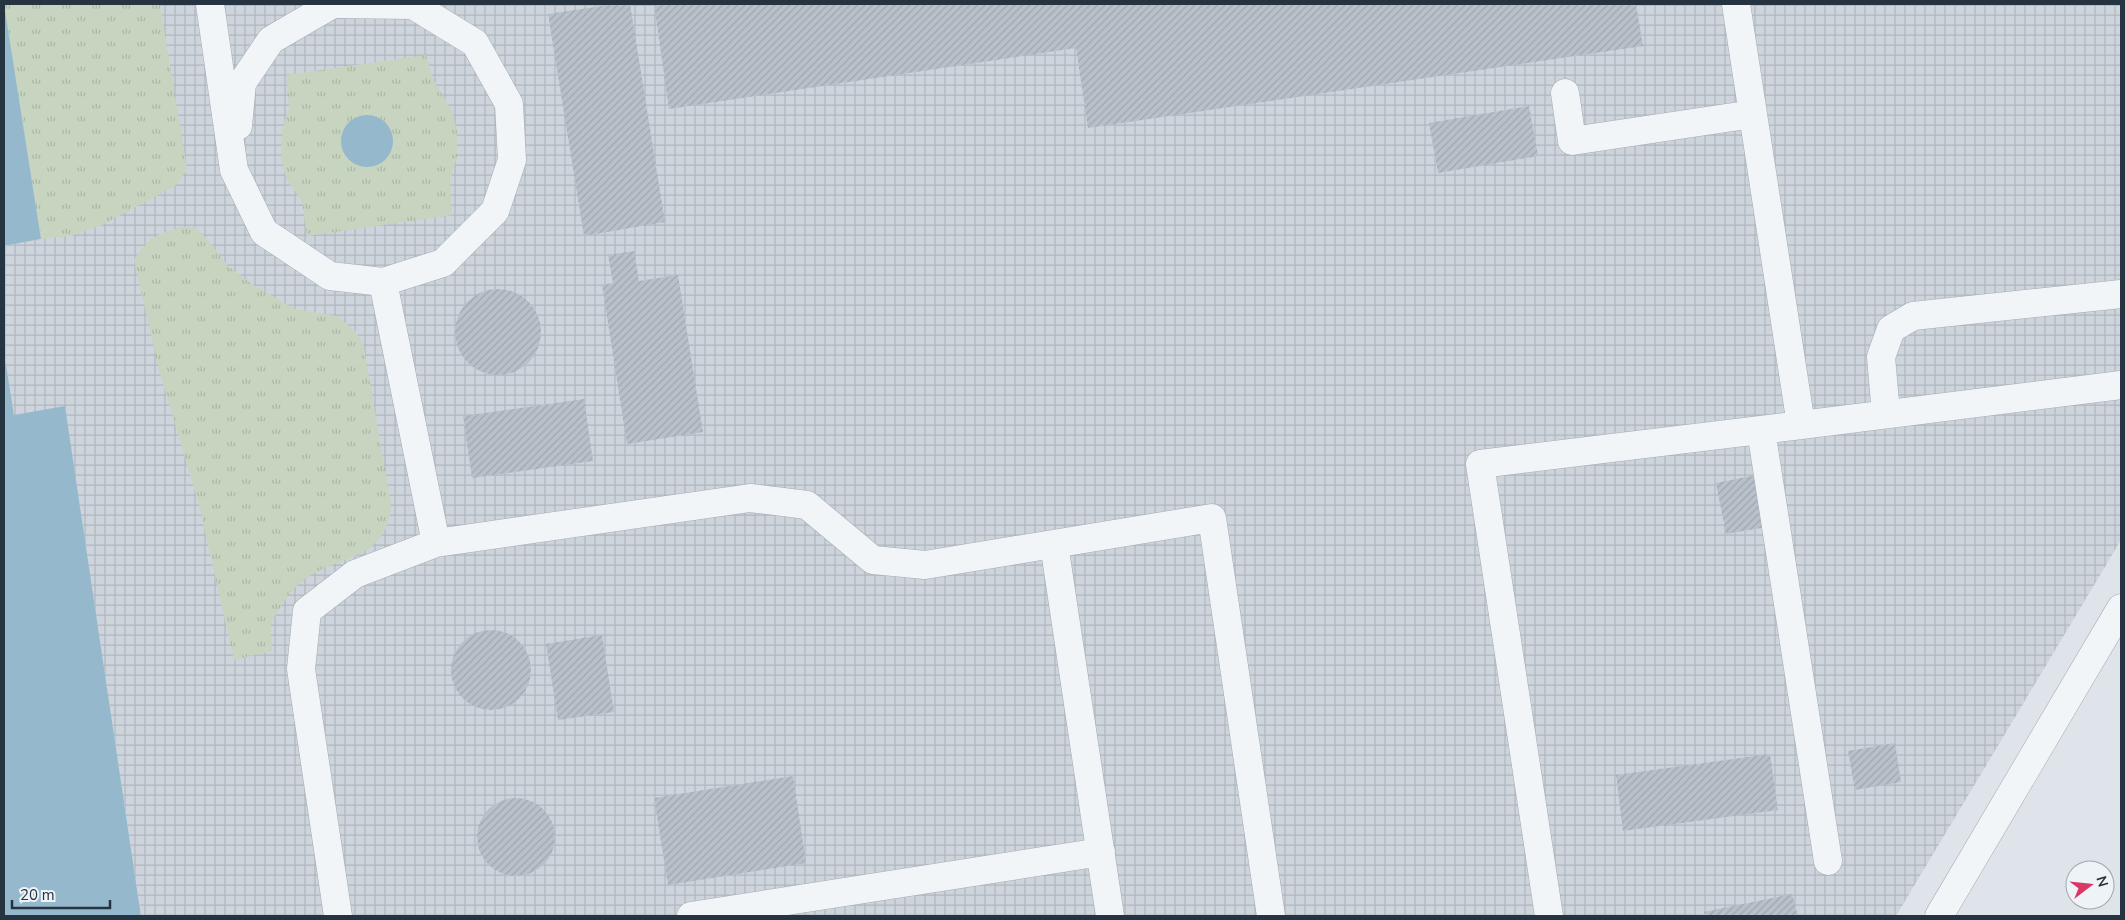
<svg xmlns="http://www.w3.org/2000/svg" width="2125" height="920" font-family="'Nunito Sans',sans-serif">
<defs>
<pattern id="industrial-grid" width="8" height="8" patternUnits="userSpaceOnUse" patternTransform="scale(1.25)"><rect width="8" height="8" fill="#cdd4dc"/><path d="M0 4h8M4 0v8" fill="none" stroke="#b0b7be"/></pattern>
<pattern id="grass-tufts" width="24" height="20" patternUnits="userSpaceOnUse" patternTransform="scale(1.25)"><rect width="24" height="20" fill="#c7d4bf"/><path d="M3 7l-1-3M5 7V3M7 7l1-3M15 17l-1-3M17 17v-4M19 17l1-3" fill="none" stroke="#abb7a5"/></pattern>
<pattern id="building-hatch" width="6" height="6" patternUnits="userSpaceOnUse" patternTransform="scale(1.25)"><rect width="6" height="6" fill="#b8c1ca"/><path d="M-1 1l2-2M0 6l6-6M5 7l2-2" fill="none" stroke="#9ea6af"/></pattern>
</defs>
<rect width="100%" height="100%" fill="#dfe4ea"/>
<path fill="url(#industrial-grid)" d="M4,4H2121V540L1896,916H141L65,407L14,415L4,352V246L41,239Z"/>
<path fill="url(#grass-tufts)" d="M4,4H160L187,170L175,186L102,225L71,236L41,239Z
M426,55L433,79L452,111L457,132V156L450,181L452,215L307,236L302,202L286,178L281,157L282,131L289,107L286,75Z
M181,227H195L208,240L228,266L252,284L295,309L337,316L354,330L363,342L391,505C387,561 341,554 305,579C296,585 285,598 280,608C277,613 272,619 271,625C270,633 272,643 272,651L234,660L199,505L159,370L134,260C149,237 155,235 181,227Z"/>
<path fill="#96b8cd" d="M4,4L41,239L4,246Z
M341 141a26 26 0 1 1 52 0a26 26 0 1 1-52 0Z
M4,352L14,415L65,406L141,916H4Z"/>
<path fill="url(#building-hatch)" d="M615,4H630L665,222L584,236L548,14Z
M654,4H1636L1643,46L1088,128L1076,48L669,109Z
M1529,106L1538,156L1438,173L1429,123Z
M634,251L639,281L678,275L703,432L627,444L602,285L613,283L608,255Z
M455 332a43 43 0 1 1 86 0a43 43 0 1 1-86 0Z
M584,399L593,461L472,478L463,416Z
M1757,475L1767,527L1726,534L1716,483Z
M451 670a40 40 0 1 1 80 0a40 40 0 1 1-80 0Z
M602,635L614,712L558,720L546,644Z
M1895,743L1901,782L1855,790L1848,751Z
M1770,754L1778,810L1623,831L1616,775Z
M793,776L806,863L668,885L654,798Z
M477 837a39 39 0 1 1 78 0a39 39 0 1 1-78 0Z
M1792,894L1798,916H1705L1704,912Z"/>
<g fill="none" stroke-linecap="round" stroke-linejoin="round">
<g stroke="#a4acb4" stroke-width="29">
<path id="minor" d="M210,4L234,170L264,232L330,276L383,282L443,263L495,211L512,160L509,104L475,43L413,5L337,4
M1736,4L1801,425L2121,385
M1565,93L1572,141L1753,114
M238,126L242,83L271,40L333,4
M383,282L436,543
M1886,414L1881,357L1891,329L1913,316L2121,294
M1761,430L1828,861
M1054,544L1110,916
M338,916L301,669L307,611L355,574L436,543L750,498L807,505L873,560L925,565L1212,518L1271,916
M691,916L1101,852
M1549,916L1480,464L1801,425
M1939,916L2121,608"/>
</g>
<use href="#minor" stroke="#f2f5f7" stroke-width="28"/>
</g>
<rect width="2125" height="920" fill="none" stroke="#263442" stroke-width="10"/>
<g transform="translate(2090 885) rotate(74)"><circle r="24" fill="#eef3f7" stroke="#9ea7af"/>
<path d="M0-4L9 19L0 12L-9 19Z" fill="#db3764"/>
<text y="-8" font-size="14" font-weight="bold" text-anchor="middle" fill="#263442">N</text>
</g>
<path d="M12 900v8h98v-8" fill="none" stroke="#263442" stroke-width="2.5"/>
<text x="20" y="900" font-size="15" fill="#263442" stroke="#eef3f7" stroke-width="4" paint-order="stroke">20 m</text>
</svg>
